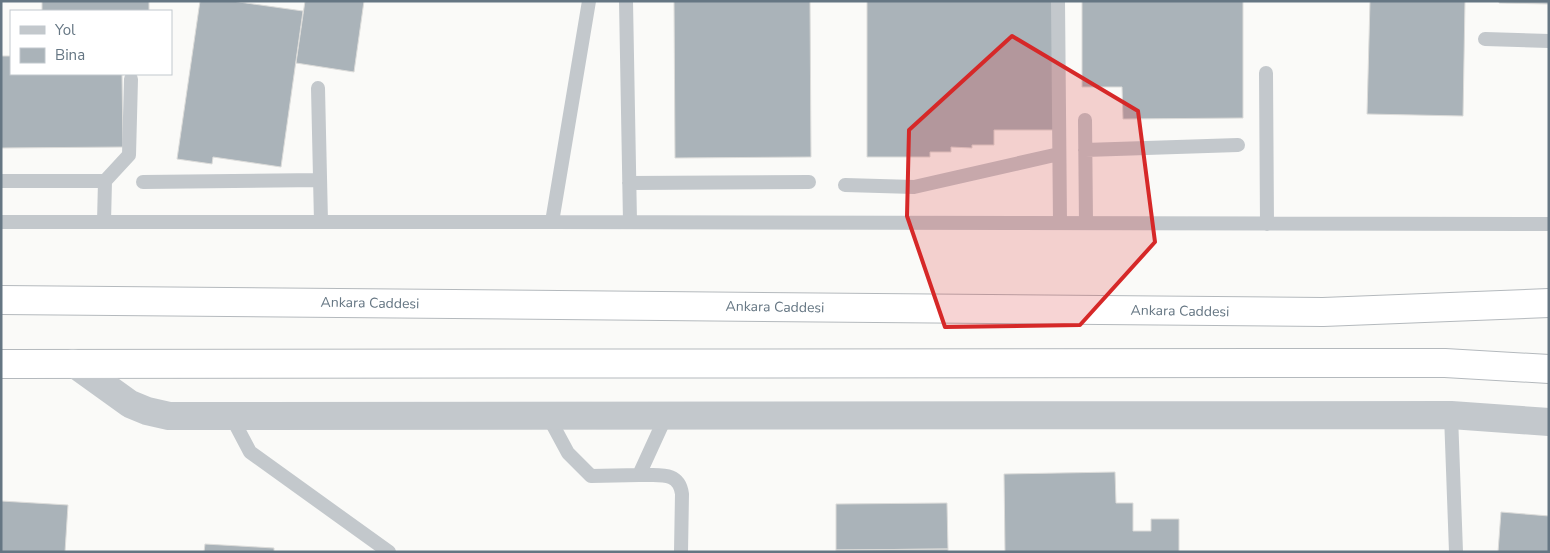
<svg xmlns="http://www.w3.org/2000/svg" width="1550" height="553" font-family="'Nunito Sans',sans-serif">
<rect width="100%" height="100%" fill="#fafaf8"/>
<path fill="#aab3b9" stroke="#dcdcda" d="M42,1H149V11H42Z
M200,1H232L303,11L281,167L213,157L212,164L177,159Z
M305,1H364L354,72L296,63Z
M674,1H810L811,157L675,158Z
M867,1H1054V130H994V145H972V148L951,147V152H930V157H867Z
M1082,1H1243V118L1123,119L1122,87H1082Z
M1370,1H1465L1463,116L1367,114Z
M1499,1H1549V4L1499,3Z
M1,56H11V74H122L123,147L1,148Z
M1115,472L1116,503H1133V531H1151V519H1179V552H1005L1004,474Z
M1,501L68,505L65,552H1Z
M947,503L948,549L836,550V504Z
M1501,512L1549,516V552H1498Z
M205,544L274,548V552H204Z
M948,549V552H836V550Z"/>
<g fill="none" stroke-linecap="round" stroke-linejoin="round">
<g stroke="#b4b9bd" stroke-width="30">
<path id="trunk" d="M1,300L1323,312L1549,303
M1,364L1273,363H1445L1549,369"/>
</g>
<path stroke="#c3c8cc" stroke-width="14" d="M626,1L630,222
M1058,1L1060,223
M1485,39L1549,41
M1266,73L1267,224
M318,88L321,222
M1085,120L1086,223
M1085,150L1238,145
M1,181H105
M143,182L320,180
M629,183L809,182
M845,185L914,187L1059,154
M1,222H552L1549,224
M104,222L105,181L129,155L131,79
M552,222L589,1
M1451,415L1456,552
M231,416L250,452L389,552
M548,416L568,453L591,476L639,475L666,416
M639,475C658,476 679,470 682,494L681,552"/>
<path stroke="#c3c8cc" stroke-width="28" d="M73,363L130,404L147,411L169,416L1451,415L1549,422"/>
<use href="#trunk" stroke="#fff" stroke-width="28"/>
</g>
<path fill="#d62828" fill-opacity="0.2" stroke="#d62828" stroke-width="4" stroke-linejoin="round" d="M1012,36L1138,111L1155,242L1080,325L945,327L907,216L909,130Z"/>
<g text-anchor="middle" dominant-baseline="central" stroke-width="5" stroke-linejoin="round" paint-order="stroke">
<g font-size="14" fill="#657683" stroke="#fff">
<text transform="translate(370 303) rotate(1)">Ankara Caddesi</text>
<text transform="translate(775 307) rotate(1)">Ankara Caddesi</text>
<text transform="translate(1180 311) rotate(1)">Ankara Caddesi</text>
</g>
</g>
<rect width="1550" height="553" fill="none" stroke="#657683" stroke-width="5"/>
<rect x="10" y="10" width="162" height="65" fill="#ffffff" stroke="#c1c8cd"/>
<rect x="20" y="26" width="25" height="8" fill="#c3c8cc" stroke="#c1c8cd"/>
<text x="55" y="35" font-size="15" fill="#657683">Yol</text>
<rect x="20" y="48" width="25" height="15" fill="#aab3b9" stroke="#c1c8cd"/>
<text x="55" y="60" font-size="15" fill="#657683">Bina</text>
</svg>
